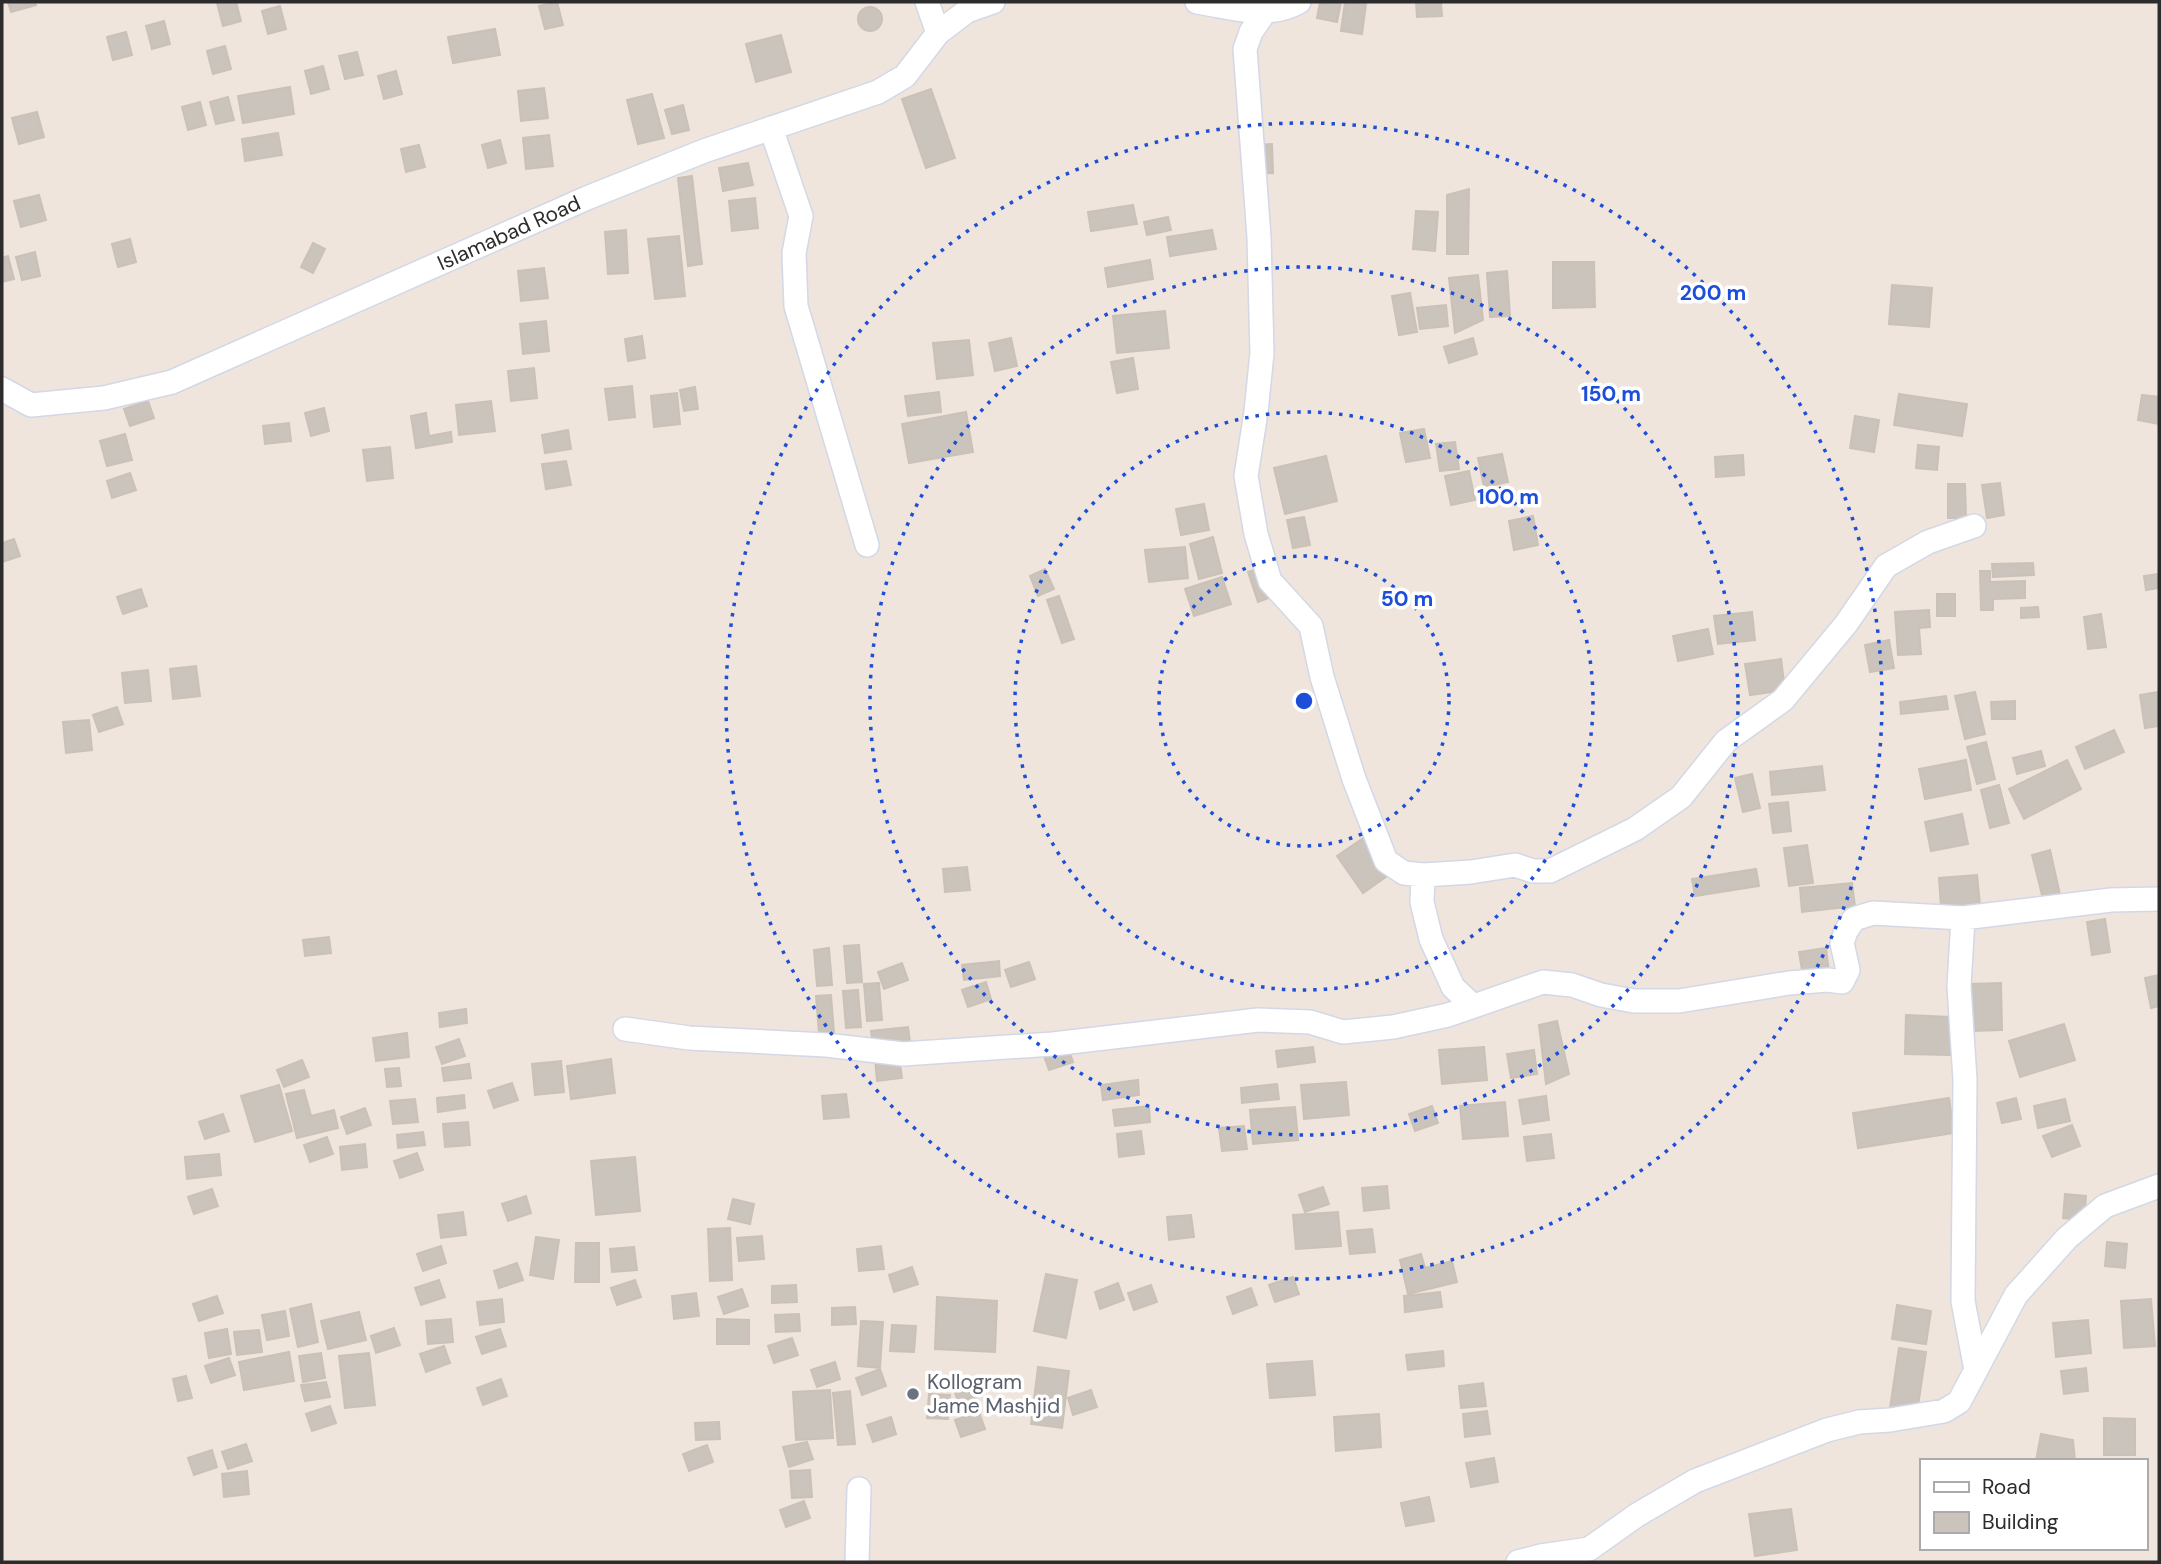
<svg xmlns="http://www.w3.org/2000/svg" width="2161" height="1564" font-family="'DM Sans',sans-serif">
<rect width="100%" height="100%" fill="#efe5dd"/>
<path fill="#cac4bc" stroke="#cbc1b6" stroke-width="2" d="M8,2H35L36,5L11,12Z
M222,2H236L241,21L223,26L217,3Z
M557,2L563,25L545,29L539,6Z
M1320,2H1341L1337,22L1317,18Z
M1345,2L1366,4L1362,34L1341,31Z
M1416,2H1441L1442,16L1417,17Z
M280,6L286,29L268,34L262,11Z
M858 19a12 12 0 1 1 24 0a12 12 0 1 1-24 0Z
M164,21L170,44L152,49L146,26Z
M495,29L500,55L453,63L448,37Z
M126,32L132,55L113,60L107,37Z
M781,35L791,72L756,82L746,44Z
M225,46L231,69L213,74L207,51Z
M357,52L363,75L345,79L339,56Z
M323,66L329,89L311,94L305,71Z
M396,71L402,94L384,99L378,76Z
M290,87L294,114L243,123L238,96Z
M544,88L548,118L521,121L518,91Z
M931,89L955,158L926,168L902,99Z
M652,94L664,138L638,144L627,100Z
M228,97L234,120L216,124L210,102Z
M200,102L206,125L188,130L182,107Z
M683,105L689,130L672,134L665,110Z
M37,112L44,137L19,144L12,118Z
M278,133L282,155L245,161L242,139Z
M549,135L553,166L526,169L523,138Z
M500,140L506,163L488,168L482,145Z
M1272,144L1273,173L1258,174L1257,145Z
M419,145L425,167L406,172L401,149Z
M748,163L753,185L723,191L719,168Z
M692,176L702,264L688,266L678,178Z
M1469,189L1468,254H1447V195Z
M39,195L46,220L21,227L14,201Z
M755,198L758,228L732,231L729,201Z
M1133,205L1137,224L1091,231L1088,212Z
M1416,211L1438,212L1435,251L1413,249Z
M1168,217L1171,230L1147,235L1144,222Z
M626,230L628,273L608,274L605,232Z
M1212,230L1216,249L1170,256L1167,237Z
M679,236L685,296L655,299L648,239Z
M130,239L136,262L118,267L112,244Z
M313,243L325,249L313,273L301,267Z
M35,252L40,276L22,280L16,257Z
M8,256L14,279L2,282V258Z
M1150,260L1153,279L1108,287L1105,268Z
M1553,262H1594L1595,307L1553,308Z
M544,268L548,298L521,301L518,271Z
M1507,271L1510,316L1490,317L1487,273Z
M1478,275L1483,320L1455,333L1449,278Z
M1892,285L1932,288L1929,327L1889,324Z
M1410,293L1417,332L1399,335L1392,296Z
M1446,305L1448,326L1420,329L1417,308Z
M1165,311L1169,348L1117,353L1113,316Z
M546,321L549,351L523,354L520,324Z
M642,336L645,358L628,361L625,339Z
M1011,338L1017,366L995,371L989,343Z
M1473,338L1477,354L1449,363L1444,347Z
M969,340L973,375L937,379L933,343Z
M1133,358L1138,389L1117,393L1111,362Z
M534,368L537,398L511,401L508,371Z
M632,386L635,417L609,420L605,389Z
M695,387L698,409L684,411L680,390Z
M939,392L941,412L908,416L905,396Z
M677,393L680,424L654,427L651,396Z
M1899,394L1967,404L1962,436L1894,425Z
M2142,395L2159,397V424L2138,420Z
M148,401L154,418L130,426L124,409Z
M491,401L495,431L459,435L456,405Z
M324,408L329,431L311,436L305,413Z
M966,412L973,452L909,463L902,424Z
M426,413L429,436L451,432L452,442L416,448L411,416Z
M1855,416L1879,420L1874,452L1850,448Z
M289,423L291,441L265,444L263,426Z
M1424,429L1430,458L1406,462L1400,433Z
M568,430L571,449L545,453L542,435Z
M125,434L132,460L107,466L100,441Z
M1455,442L1459,469L1440,471L1436,444Z
M1918,445L1939,447L1937,470L1916,468Z
M390,447L393,478L367,481L363,450Z
M1502,454L1508,482L1484,487L1478,458Z
M1743,455L1744,475L1716,477L1715,457Z
M1326,456L1337,501L1285,514L1274,468Z
M566,461L571,485L546,489L542,464Z
M1469,471L1475,500L1451,505L1445,476Z
M130,473L136,490L112,498L107,481Z
M2000,483L2004,515L1987,518L1982,485Z
M1948,484H1965L1966,518H1948Z
M1204,504L1209,530L1181,535L1176,509Z
M1533,516L1538,545L1514,550L1509,521Z
M1304,517L1310,545L1293,548L1287,520Z
M1213,537L1222,573L1199,579L1190,544Z
M14,539L20,556L2,562V543Z
M1185,547L1188,578L1149,582L1145,550Z
M2033,563L2034,575L1993,577L1992,564Z
M1261,568L1271,597L1258,602L1248,572Z
M1045,569L1054,589L1038,596L1030,576Z
M1980,571H1990V582L2025,581V598L1993,599V610H1981Z
M2159,574V588L2146,590L2144,576Z
M1222,577L1231,604L1194,616L1185,589Z
M141,589L147,606L123,614L117,597Z
M1937,594H1955V616H1937Z
M1059,596L1074,639L1062,643L1047,600Z
M2038,607L2039,617L2021,618V608Z
M1929,610L1930,627L1919,628L1921,654L1898,655L1895,612Z
M1752,612L1755,640L1718,644L1714,616Z
M2101,614L2106,647L2088,649L2084,617Z
M1708,629L1713,654L1678,661L1673,636Z
M1889,640L1894,668L1870,672L1865,645Z
M1781,659L1785,690L1750,695L1745,664Z
M196,666L200,696L173,699L170,669Z
M148,670L151,701L125,703L122,673Z
M1975,692L1985,734L1965,739L1955,696Z
M2158,692L2159,726L2145,728L2140,695Z
M1946,696L1948,709L1901,714L1900,702Z
M2015,701V719H1992L1991,702Z
M117,707L123,724L99,732L93,715Z
M89,720L92,750L66,753L63,722Z
M2114,730L2124,752L2085,769L2076,747Z
M1986,742L1995,779L1977,784L1967,747Z
M2041,751L2045,766L2017,774L2013,758Z
M1966,760L1971,790L1925,799L1919,769Z
M2067,760L2081,789L2024,819L2009,789Z
M1822,766L1825,790L1772,795L1770,772Z
M1752,774L1760,808L1743,812L1735,778Z
M1999,785L2009,823L1990,828L1981,790Z
M1788,802L1791,831L1773,833L1769,804Z
M1962,814L1968,844L1931,851L1925,822Z
M1365,837L1390,874L1363,893L1337,856Z
M1807,845L1813,883L1789,886L1784,848Z
M2050,850L2061,899L2044,903L2032,855Z
M967,867L970,890L945,892L943,869Z
M1756,869L1759,886L1695,896L1692,879Z
M1977,875L1980,904L1941,907L1939,878Z
M1852,883L1855,906L1802,912L1800,888Z
M2105,919L2110,952L2092,955L2087,922Z
M329,937L331,953L305,956L303,940Z
M859,945L862,982L847,983L844,946Z
M829,948L832,985L817,986L814,950Z
M1826,948L1829,972L1803,976L1799,952Z
M999,961L1000,976L964,980L962,965Z
M1029,962L1035,979L1011,987L1005,970Z
M902,963L908,980L884,989L878,972Z
M2159,975V1006L2151,1008L2145,978Z
M986,982L991,999L968,1007L962,990Z
M879,983L882,1020L867,1021L864,984Z
M2001,983L2002,1030L1971,1031L1970,984Z
M858,990L861,1027L846,1028L843,991Z
M831,995L834,1032L819,1033L816,996Z
M466,1009L467,1023L440,1027L439,1013Z
M1906,1015L1951,1017L1950,1055L1905,1054Z
M1557,1021L1569,1074L1546,1084L1539,1025Z
M2064,1024L2075,1060L2020,1077L2009,1041Z
M908,1027L910,1042L873,1046L871,1031Z
M407,1033L409,1057L376,1061L373,1038Z
M459,1039L465,1056L442,1064L436,1047Z
M1067,1045L1073,1062L1049,1070L1043,1053Z
M1313,1047L1315,1062L1278,1067L1276,1051Z
M1484,1047L1487,1080L1442,1084L1439,1050Z
M1534,1050L1537,1074L1511,1078L1507,1054Z
M899,1056L902,1078L877,1081L875,1058Z
M611,1059L615,1093L571,1099L567,1066Z
M302,1060L309,1077L284,1087L277,1070Z
M561,1061L564,1092L535,1095L532,1064Z
M469,1064L471,1078L444,1081L442,1068Z
M399,1068L401,1086L387,1087L385,1069Z
M1138,1080L1139,1095L1103,1100L1101,1085Z
M1346,1082L1349,1115L1304,1119L1301,1085Z
M512,1083L518,1100L494,1108L488,1091Z
M1277,1084L1279,1099L1242,1103L1241,1088Z
M279,1085L292,1131L255,1142L241,1096Z
M304,1090L311,1116L334,1110L338,1128L297,1138L286,1094Z
M846,1094L849,1117L824,1119L822,1096Z
M464,1095L465,1108L438,1112L437,1098Z
M1546,1096L1549,1120L1523,1124L1519,1100Z
M1949,1098L1954,1133L1858,1148L1853,1113Z
M2016,1098L2021,1119L2002,1123L1997,1103Z
M415,1099L418,1122L393,1124L390,1101Z
M2065,1099L2070,1121L2038,1128L2034,1106Z
M1505,1102L1508,1136L1463,1139L1460,1106Z
M1149,1106L1150,1122L1115,1126L1113,1110Z
M1432,1106L1438,1123L1415,1131L1409,1114Z
M1295,1107L1298,1140L1253,1144L1250,1110Z
M365,1108L371,1125L347,1134L341,1117Z
M223,1114L229,1131L205,1139L199,1122Z
M468,1122L470,1145L445,1147L443,1124Z
M2072,1125L2080,1146L2052,1157L2043,1136Z
M1244,1126L1247,1149L1222,1151L1219,1128Z
M1141,1131L1144,1154L1119,1157L1117,1134Z
M423,1132L425,1145L398,1148L397,1135Z
M1551,1134L1554,1158L1527,1161L1524,1137Z
M327,1137L333,1154L310,1162L304,1145Z
M365,1144L367,1167L342,1170L340,1147Z
M417,1153L423,1170L400,1178L394,1161Z
M219,1154L221,1175L187,1179L185,1157Z
M635,1157L640,1211L596,1215L591,1161Z
M1387,1186L1389,1208L1364,1211L1362,1188Z
M1323,1187L1329,1204L1305,1212L1299,1195Z
M212,1189L218,1206L194,1214L188,1197Z
M2065,1194L2086,1196L2084,1220L2063,1218Z
M526,1196L531,1213L508,1221L502,1204Z
M733,1199L754,1204L750,1224L728,1219Z
M463,1212L466,1235L441,1238L438,1215Z
M1338,1212L1341,1246L1296,1249L1293,1215Z
M1191,1215L1194,1237L1169,1240L1167,1217Z
M730,1228L732,1280L710,1281L708,1229Z
M1372,1229L1375,1252L1350,1254L1347,1231Z
M762,1236L764,1259L739,1261L737,1238Z
M536,1237L559,1240L553,1279L530,1275Z
M2107,1242L2127,1244L2125,1268L2105,1266Z
M576,1243H599V1282H575Z
M441,1246L446,1263L423,1271L417,1254Z
M881,1246L884,1269L859,1271L857,1249Z
M634,1247L637,1270L612,1272L610,1249Z
M1421,1254L1425,1268L1452,1261L1457,1282L1408,1294L1400,1260Z
M517,1263L523,1280L499,1288L494,1271Z
M912,1267L918,1284L894,1292L889,1275Z
M1046,1274L1077,1280L1066,1338L1034,1331Z
M1293,1277L1299,1294L1275,1302L1269,1285Z
M439,1280L445,1297L421,1305L415,1288Z
M635,1280L641,1297L617,1305L611,1288Z
M1118,1283L1124,1300L1100,1309L1095,1292Z
M796,1285L797,1302L772,1303V1286Z
M1151,1285L1157,1302L1134,1310L1128,1293Z
M1251,1288L1257,1305L1233,1314L1227,1297Z
M742,1289L748,1306L724,1314L718,1297Z
M1440,1292L1442,1307L1405,1312L1404,1296Z
M696,1293L699,1316L674,1319L672,1296Z
M217,1296L223,1313L199,1321L193,1304Z
M937,1297L997,1301L995,1352L935,1349Z
M502,1299L504,1322L480,1325L477,1302Z
M2151,1299L2155,1346L2124,1348L2121,1301Z
M311,1304L318,1342L298,1347L290,1309Z
M1897,1305L1931,1311L1926,1344L1892,1339Z
M855,1307L856,1324L832,1325V1308Z
M285,1311L289,1336L267,1340L262,1315Z
M359,1312L366,1340L328,1349L321,1321Z
M799,1314L800,1331L776,1332L775,1315Z
M451,1319L453,1342L428,1344L426,1321Z
M717,1319L749,1320V1344H717Z
M2088,1320L2091,1353L2056,1357L2053,1323Z
M861,1321L883,1322L880,1368L858,1366Z
M892,1325L916,1326L914,1352L890,1351Z
M394,1328L400,1345L376,1353L371,1336Z
M227,1329L231,1354L209,1358L205,1333Z
M500,1329L506,1346L482,1354L476,1337Z
M259,1330L262,1352L237,1355L234,1332Z
M792,1338L798,1355L774,1363L768,1346Z
M444,1346L450,1363L426,1372L420,1354Z
M1899,1348L1926,1352L1917,1413L1890,1408Z
M1443,1351L1444,1366L1408,1370L1406,1355Z
M289,1352L294,1381L244,1390L239,1362Z
M321,1353L325,1378L303,1382L299,1356Z
M369,1353L375,1405L345,1408L339,1356Z
M229,1358L235,1375L211,1383L205,1366Z
M1312,1361L1315,1395L1270,1398L1267,1364Z
M835,1362L840,1379L817,1387L811,1370Z
M1038,1367L1069,1371L1062,1428L1031,1424Z
M2086,1368L2088,1391L2064,1394L2061,1371Z
M880,1369L886,1386L862,1395L856,1378Z
M186,1376L192,1398L178,1401L173,1379Z
M977,1378L983,1395L959,1404L953,1387Z
M501,1379L507,1396L483,1405L477,1388Z
M326,1382L330,1397L305,1401L301,1385Z
M1483,1383L1486,1406L1461,1408L1459,1386Z
M830,1390L833,1438L796,1440L793,1392Z
M1091,1390L1097,1407L1073,1415L1068,1398Z
M850,1391L855,1444L838,1445L833,1393Z
M929,1394L950,1395L948,1419L927,1418Z
M330,1406L336,1423L312,1431L306,1414Z
M1487,1411L1490,1434L1465,1437L1463,1414Z
M979,1412L985,1429L961,1437L955,1420Z
M1379,1414L1381,1447L1336,1451L1334,1417Z
M891,1417L896,1434L873,1442L867,1425Z
M2104,1418L2135,1419V1455H2104Z
M719,1422L720,1439L696,1440L695,1423Z
M2041,1434L2073,1440L2075,1461H2036Z
M807,1442L813,1459L789,1467L783,1447Z
M246,1444L252,1461L228,1469L222,1452Z
M707,1445L713,1462L689,1471L683,1454Z
M212,1450L217,1467L194,1475L188,1458Z
M1494,1458L1498,1482L1471,1487L1466,1463Z
M810,1470L812,1497L792,1498L790,1471Z
M247,1471L249,1494L224,1497L222,1474Z
M1429,1497L1434,1521L1406,1526L1401,1503Z
M804,1501L810,1518L786,1527L780,1510Z
M1791,1509L1797,1550L1755,1556L1749,1514Z"/>
<g fill="none" stroke-linecap="round" stroke-linejoin="round">
<g stroke="#d2d8e6" stroke-width="26">
<path id="street" d="M927,2L938,33
M1197,2C1231,7 1267,20 1299,2
M1264,13L1251,32L1245,49L1259,237L1262,353L1256,412L1246,476L1256,534L1270,581L1311,626L1322,677L1354,779L1386,861L1404,873L1423,875L1471,872L1515,865L1533,871H1550L1635,829L1681,797L1726,741L1783,700L1846,624L1886,566L1928,542L1974,526
M771,128L801,216L794,253L796,306L867,545
M2,389L31,405L104,398L172,382L587,198L704,151L878,92L905,76L938,33L967,11L993,2
M1423,875L1422,902L1431,939L1453,987L1472,1005
M1963,918L1959,986L1965,1080L1963,1301L1976,1370
M625,1029L689,1038L826,1045L903,1054L1053,1044L1258,1020L1310,1022L1343,1032L1393,1027L1448,1015L1543,982L1572,985L1601,995L1634,1001H1679L1789,983L1828,980L1842,982L1848,970L1842,943L1846,931L1854,919L1873,913L1963,918L2111,900L2159,899
M857,1562L859,1489
M1518,1562L1541,1556L1589,1549L1637,1515L1695,1481L1827,1430L1859,1422L1890,1420L1944,1411L1959,1402L2016,1295L2067,1238L2105,1206L2159,1186"/>
</g>
<use href="#street" stroke="#fff" stroke-width="23"/>
</g>
<g fill="none" stroke="#1d4ed8" stroke-width="3.5" stroke-dasharray="3.5 7">
<circle cx="1304" cy="701" r="145"/>
<circle cx="1304" cy="701" r="289"/>
<circle cx="1304" cy="701" r="434"/>
<circle cx="1304" cy="701" r="578"/>
</g>
<circle fill="#6b7280" stroke="#fff" stroke-width="2.5" cx="913" cy="1394" r="7"/>
<g text-anchor="middle" dominant-baseline="central" stroke-width="7" stroke-linejoin="round" paint-order="stroke">
<g font-size="21" fill="#2c2c2c" stroke="#fff">
<text transform="translate(509 233) rotate(-24)">Islamabad Road</text>
</g>
<g font-size="21" fill="#5b616d" stroke="#fff" text-anchor="start">
<text x="927" y="1382">Kollogram<tspan x="927" dy="24">Jame Mashjid</tspan></text>
</g>
</g>
<circle cx="1304" cy="701" r="10" fill="#1d4ed8" stroke="#fff" stroke-width="3.5"/>
<g font-size="21" text-anchor="middle" font-weight="bold" fill="#1d4ed8" stroke="#fff" stroke-width="7" stroke-linejoin="round" paint-order="stroke">
<text x="1713" y="300">200 m</text>
<text x="1611" y="401">150 m</text>
<text x="1508" y="504">100 m</text>
<text x="1407" y="606">50 m</text>
</g>
<rect width="2161" height="1564" fill="none" stroke="#2c2c2c" stroke-width="7"/>
<rect x="1920" y="1459" width="228" height="91" fill="#ffffff" stroke="#ababab" stroke-width="2"/>
<rect x="1934" y="1482" width="35" height="10" fill="#ffffff" stroke="#ababab" stroke-width="2"/>
<text x="1982" y="1494" font-size="21" fill="#2c2c2c">Road</text>
<rect x="1934" y="1512" width="35" height="21" fill="#cac4bc" stroke="#ababab" stroke-width="2"/>
<text x="1982" y="1529" font-size="21" fill="#2c2c2c">Building</text>
</svg>
